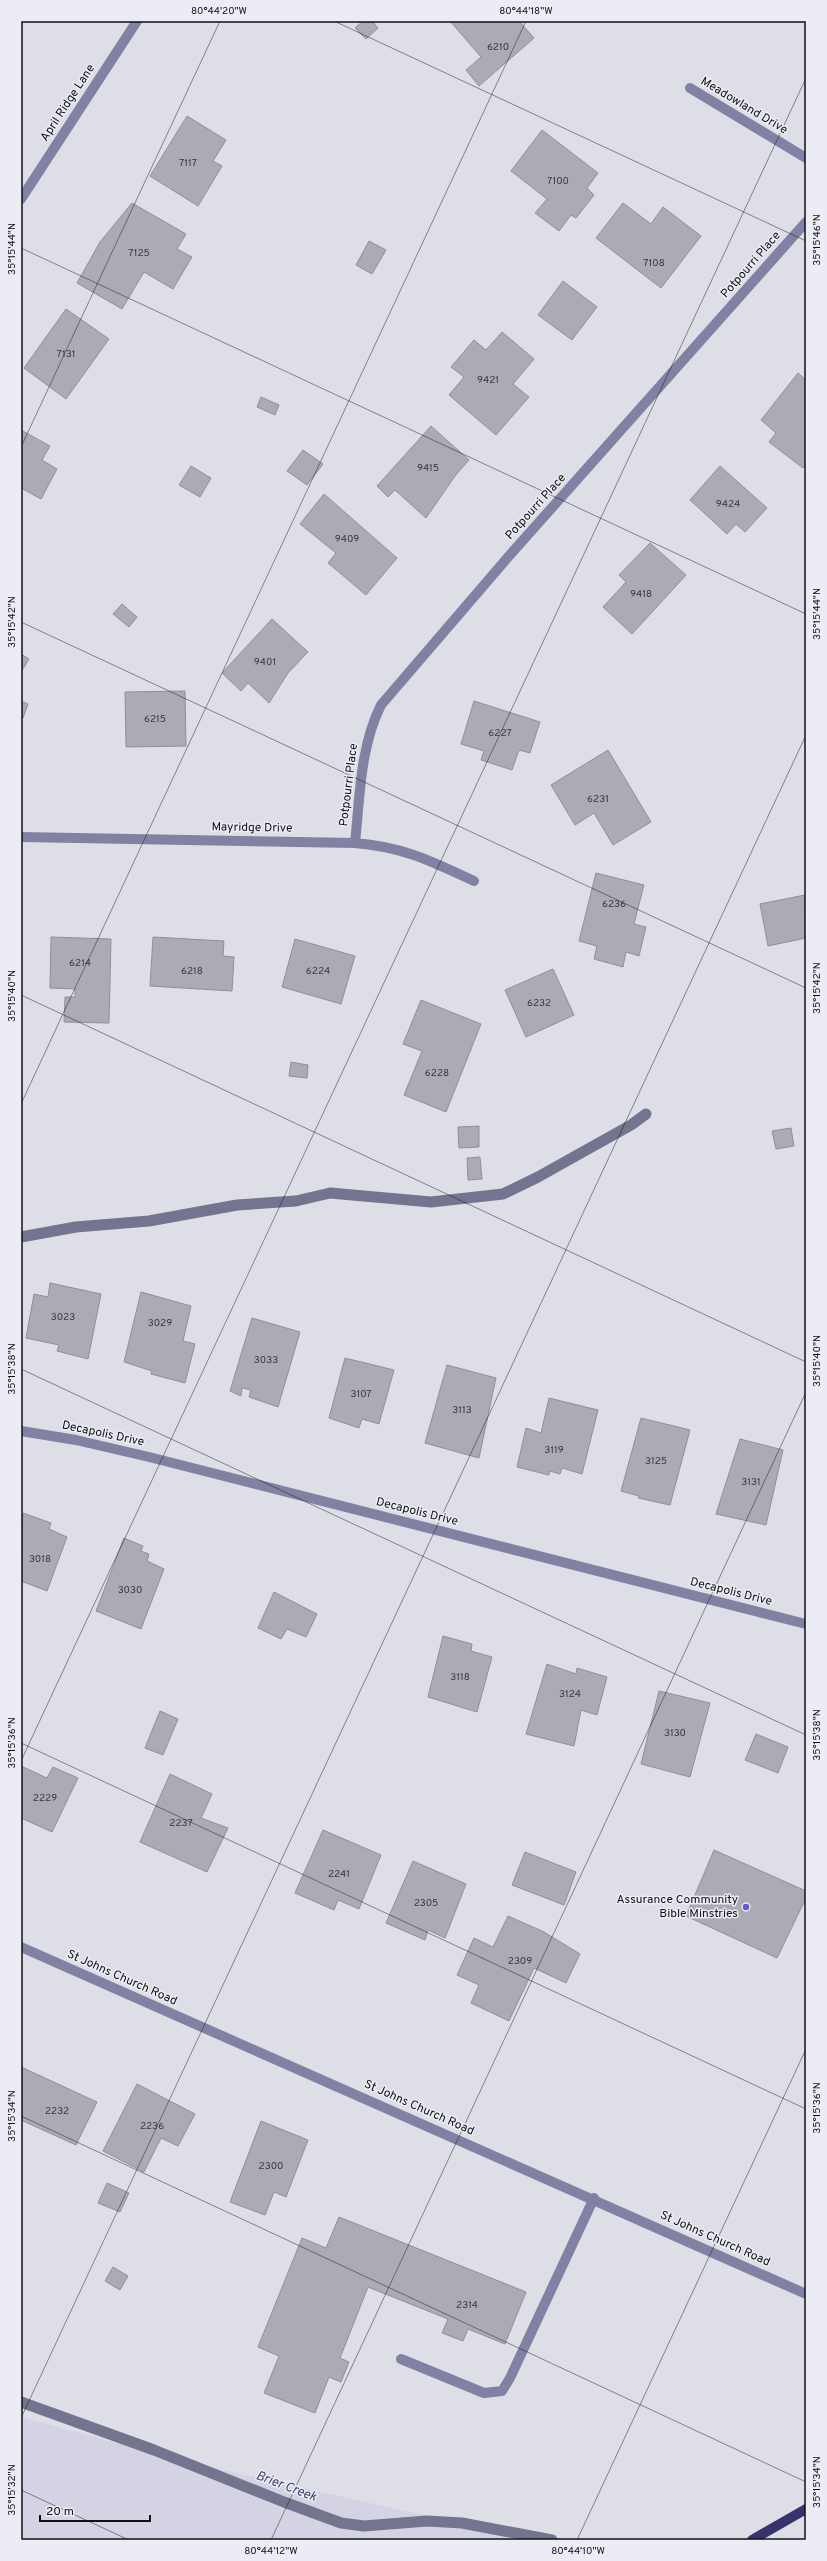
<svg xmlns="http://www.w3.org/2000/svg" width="827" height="2561" font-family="Overpass,sans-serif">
<rect width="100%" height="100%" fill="#dedee7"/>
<path fill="#d3d3e3" d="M21,2417L183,2461L535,2540H21Z"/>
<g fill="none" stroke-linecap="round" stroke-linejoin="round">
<path stroke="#74748f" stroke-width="11" d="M21,1237L76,1227L149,1221L237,1205L296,1201L330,1193L431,1202L503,1194L538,1177L631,1125L646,1114
M21,2402L154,2450L284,2502L341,2523L364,2526L427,2521L462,2523L552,2540"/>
</g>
<path fill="#ababb3" stroke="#8f9097" d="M363,21H372L378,28L366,39L355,28Z
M450,21H519L534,38L479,86L466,70L481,57Z
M187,116L226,140L213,161L222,166L198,206L150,176Z
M542,130L598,173L587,188L594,195L576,218L571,215L559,231L535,213L547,199L511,171Z
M132,203L186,234L177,249L192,257L173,289L144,272L122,309L77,283L100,242Z
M623,203L651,224L663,207L701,236L661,288L596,238Z
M369,241L386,250L372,274L356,265Z
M563,281L597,307L572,340L538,315Z
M66,309L109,339L66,399L24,368Z
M502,332L534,359L513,384L529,397L496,435L449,395L464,377L451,367L474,340L486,350Z
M798,373L806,380V464L803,468L769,442L776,433L761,420Z
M261,397L279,405L275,415L257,407Z
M431,426L469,460L455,476L426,518L395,490L388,497L377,486Z
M21,430L50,446L42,460L57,469L41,499L21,488Z
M303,450L323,464L307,485L287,471Z
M191,466L211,478L200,497L179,485Z
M720,466L767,508L745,532L736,524L727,534L690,500Z
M324,494L397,558L366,595L328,563L336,553L300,524Z
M650,543L686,575L632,634L603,607L626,582L619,575Z
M122,604L137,617L129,627L113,614Z
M272,619L308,652L288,673L269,703L248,683L241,691L222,673Z
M21,654L29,659L21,672Z
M185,691L186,746L126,747L125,692Z
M21,701L28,704L23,718L21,717Z
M474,701L540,722L530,753L519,750L512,770L481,760L484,751L461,744Z
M608,750L651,822L613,845L594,813L575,825L551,785Z
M596,873L644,885L634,924L646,927L639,956L626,952L623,967L594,959L597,946L579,941Z
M805,895L806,938L768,946L760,904Z
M51,937L111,939L109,1023L64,1022L65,997H75V989L50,988Z
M153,937L224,941L223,956L234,957L232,991L150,986Z
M295,939L355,956L341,1004L282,987Z
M553,969L574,1015L526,1037L505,990Z
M421,1000L481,1024L446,1112L404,1095L422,1051L403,1044Z
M291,1062L308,1065L307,1078L289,1076Z
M479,1126V1147L459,1148L458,1127Z
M791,1128L794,1146L776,1149L772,1131Z
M480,1157L482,1179L468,1180L467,1158Z
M50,1283L101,1294L88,1359L57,1351L59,1345L26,1338L34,1294L48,1297Z
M141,1292L191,1306L183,1341L195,1344L185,1383L151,1374L152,1371L124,1362Z
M252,1318L300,1332L278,1407L249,1397L251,1390L242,1388L241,1396L230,1391Z
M345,1358L394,1370L379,1424L362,1419L359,1428L329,1418Z
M447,1365L496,1378L479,1458L425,1443Z
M549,1398L598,1410L582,1474L562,1468L560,1474L550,1471L549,1475L517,1467L526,1428L541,1433Z
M641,1418L690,1430L670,1505L638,1498L639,1496L621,1491Z
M740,1439L783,1450L766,1525L716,1514Z
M23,1513L51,1523L49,1529L67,1537L47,1591L21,1581Z
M124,1538L143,1546L141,1551L149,1554L147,1561L164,1569L141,1629L96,1611Z
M274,1592L317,1614L306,1637L287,1629L281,1639L258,1628Z
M443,1636L472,1644L471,1651L492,1657L477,1712L428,1697Z
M547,1664L576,1674L577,1668L607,1677L597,1715L581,1710L574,1746L526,1734Z
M659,1691L710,1703L690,1777L641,1764Z
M160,1711L178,1719L163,1755L145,1748Z
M756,1734L788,1747L778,1773L745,1760Z
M21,1766L47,1778L53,1767L78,1778L52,1832L21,1818Z
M170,1774L212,1794L201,1818L228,1828L207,1872L140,1842Z
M323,1830L381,1855L359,1909L338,1900L334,1910L295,1893Z
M714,1850L806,1891V1898L777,1958L686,1916Z
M525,1852L576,1872L564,1905L512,1885Z
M413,1861L466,1884L445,1938L428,1930L425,1940L386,1923Z
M508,1916L544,1932L580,1954L566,1983L534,1968L509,2021L471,2003L479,1985L457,1975L474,1938L493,1947Z
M21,2067L97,2102L76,2145L21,2120Z
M137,2084L195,2114L178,2146L161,2138L144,2172L103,2151Z
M261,2121L308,2140L286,2197L274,2192L265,2215L230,2202Z
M107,2183L129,2193L120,2212L98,2203Z
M339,2217L526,2292L505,2344L468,2329L463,2341L442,2333L448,2319L368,2287L340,2358L349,2362L341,2382L329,2377L315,2413L264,2393L279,2356L258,2347L302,2238L326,2248Z
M113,2267L128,2276L120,2290L105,2281Z"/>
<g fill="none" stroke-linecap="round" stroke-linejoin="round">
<path stroke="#8181a3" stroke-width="10" d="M401,2359L484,2393L502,2391L510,2378L594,2198"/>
<path stroke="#8181a3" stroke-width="10" d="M690,88L806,158
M21,199L137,21
M21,837L355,843C404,847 431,861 474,881
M355,843C360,796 360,747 381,705L509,556L806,222
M21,1431L76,1440L149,1457L806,1624
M21,1947L806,2294"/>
<path stroke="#38336c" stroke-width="10" d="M752,2540L806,2509"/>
</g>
<path fill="none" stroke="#101013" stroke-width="1" stroke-opacity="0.45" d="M334,21L806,241M21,248L806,614M21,447L220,21M21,622L806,988M21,995L806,1362M21,1104L526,21M21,1369L806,1735M21,1743L806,2109M21,1761L806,78M21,2116L806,2482M21,2418L806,735M21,2490L129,2540M271,2540L806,1392M577,2540L806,2049"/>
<circle fill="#6959d2" stroke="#ebecf4" stroke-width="1.5" cx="746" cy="1907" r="4"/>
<g text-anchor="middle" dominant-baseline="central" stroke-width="3" stroke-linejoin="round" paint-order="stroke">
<g font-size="10" fill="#37373b">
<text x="498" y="47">6210</text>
<text x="188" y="163">7117</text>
<text x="558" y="181">7100</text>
<text x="139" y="253">7125</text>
<text x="654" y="263">7108</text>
<text x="66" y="354">7131</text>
<text x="488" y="380">9421</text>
<text x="428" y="468">9415</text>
<text x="728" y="504">9424</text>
<text x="347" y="539">9409</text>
<text x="641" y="594">9418</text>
<text x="265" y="662">9401</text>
<text x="155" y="719">6215</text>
<text x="500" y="733">6227</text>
<text x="598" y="799">6231</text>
<text x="614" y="904">6236</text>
<text x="80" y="963">6214</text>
<text x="192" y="971">6218</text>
<text x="318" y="971">6224</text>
<text x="539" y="1003">6232</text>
<text x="437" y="1073">6228</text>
<text x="63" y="1317">3023</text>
<text x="160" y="1323">3029</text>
<text x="266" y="1360">3033</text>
<text x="361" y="1394">3107</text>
<text x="462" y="1410">3113</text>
<text x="554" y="1450">3119</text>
<text x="656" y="1461">3125</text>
<text x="751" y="1482">3131</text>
<text x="40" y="1559">3018</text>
<text x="130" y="1590">3030</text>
<text x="460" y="1677">3118</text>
<text x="570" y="1694">3124</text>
<text x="675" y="1733">3130</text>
<text x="45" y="1798">2229</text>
<text x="181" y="1823">2237</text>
<text x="339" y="1874">2241</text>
<text x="426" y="1903">2305</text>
<text x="520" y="1961">2309</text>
<text x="57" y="2111">2232</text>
<text x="152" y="2126">2236</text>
<text x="271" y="2166">2300</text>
<text x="467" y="2305">2314</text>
</g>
<g font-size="12" fill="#101013" stroke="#ebecf4">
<text transform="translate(68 103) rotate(-57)">April Ridge Lane</text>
<text transform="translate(744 106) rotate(31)">Meadowland Drive</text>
<text transform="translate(751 265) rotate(-49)">Potpourri Place</text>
<text transform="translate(536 507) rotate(-48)">Potpourri Place</text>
<text transform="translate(349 785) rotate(-83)">Potpourri Place</text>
<text transform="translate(252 828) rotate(1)">Mayridge Drive</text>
<text transform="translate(103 1434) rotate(12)">Decapolis Drive</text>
<text transform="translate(417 1512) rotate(14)">Decapolis Drive</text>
<text transform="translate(731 1592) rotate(14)">Decapolis Drive</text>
<text transform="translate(122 1978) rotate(24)">St Johns Church Road</text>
<text transform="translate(419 2108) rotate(24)">St Johns Church Road</text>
<text transform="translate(715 2239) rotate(24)">St Johns Church Road</text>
</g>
<g font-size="12" fill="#101013" stroke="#ebecf4" text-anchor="end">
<text x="738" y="1900">Assurance Community<tspan x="738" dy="14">Bible Minstries</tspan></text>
</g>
<g font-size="13" font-style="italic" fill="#403d6f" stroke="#ebecf4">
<text transform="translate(286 2487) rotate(21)">Brier Creek</text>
</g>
</g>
<rect width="827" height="2561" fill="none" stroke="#ebecf4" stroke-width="44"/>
<path d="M40 2515v6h110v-6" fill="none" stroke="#101013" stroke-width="2"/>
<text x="46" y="2515" font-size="12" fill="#101013" stroke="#ebecf4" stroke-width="3" paint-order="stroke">20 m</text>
<rect x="22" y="22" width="783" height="2517" fill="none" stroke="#101013" stroke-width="1.5"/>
<g font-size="10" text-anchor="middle" fill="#101013">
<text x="219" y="14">80°44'20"W</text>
<text x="526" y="14">80°44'18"W</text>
<text transform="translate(816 240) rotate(-90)" y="4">35°15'46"N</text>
<text transform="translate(11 249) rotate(-90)" y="4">35°15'44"N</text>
<text transform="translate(816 614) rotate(-90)" y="4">35°15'44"N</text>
<text transform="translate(11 622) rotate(-90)" y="4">35°15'42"N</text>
<text transform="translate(816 988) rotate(-90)" y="4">35°15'42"N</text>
<text transform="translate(11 996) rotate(-90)" y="4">35°15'40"N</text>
<text transform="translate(816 1361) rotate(-90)" y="4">35°15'40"N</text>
<text transform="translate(11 1369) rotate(-90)" y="4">35°15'38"N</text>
<text transform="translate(816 1735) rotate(-90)" y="4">35°15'38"N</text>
<text transform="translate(11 1743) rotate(-90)" y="4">35°15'36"N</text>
<text transform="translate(816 2108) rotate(-90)" y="4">35°15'36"N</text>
<text transform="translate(11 2116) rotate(-90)" y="4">35°15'34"N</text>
<text transform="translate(816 2482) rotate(-90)" y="4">35°15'34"N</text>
<text transform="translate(11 2490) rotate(-90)" y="4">35°15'32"N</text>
<text x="271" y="2554">80°44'12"W</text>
<text x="578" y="2554">80°44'10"W</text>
</g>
</svg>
